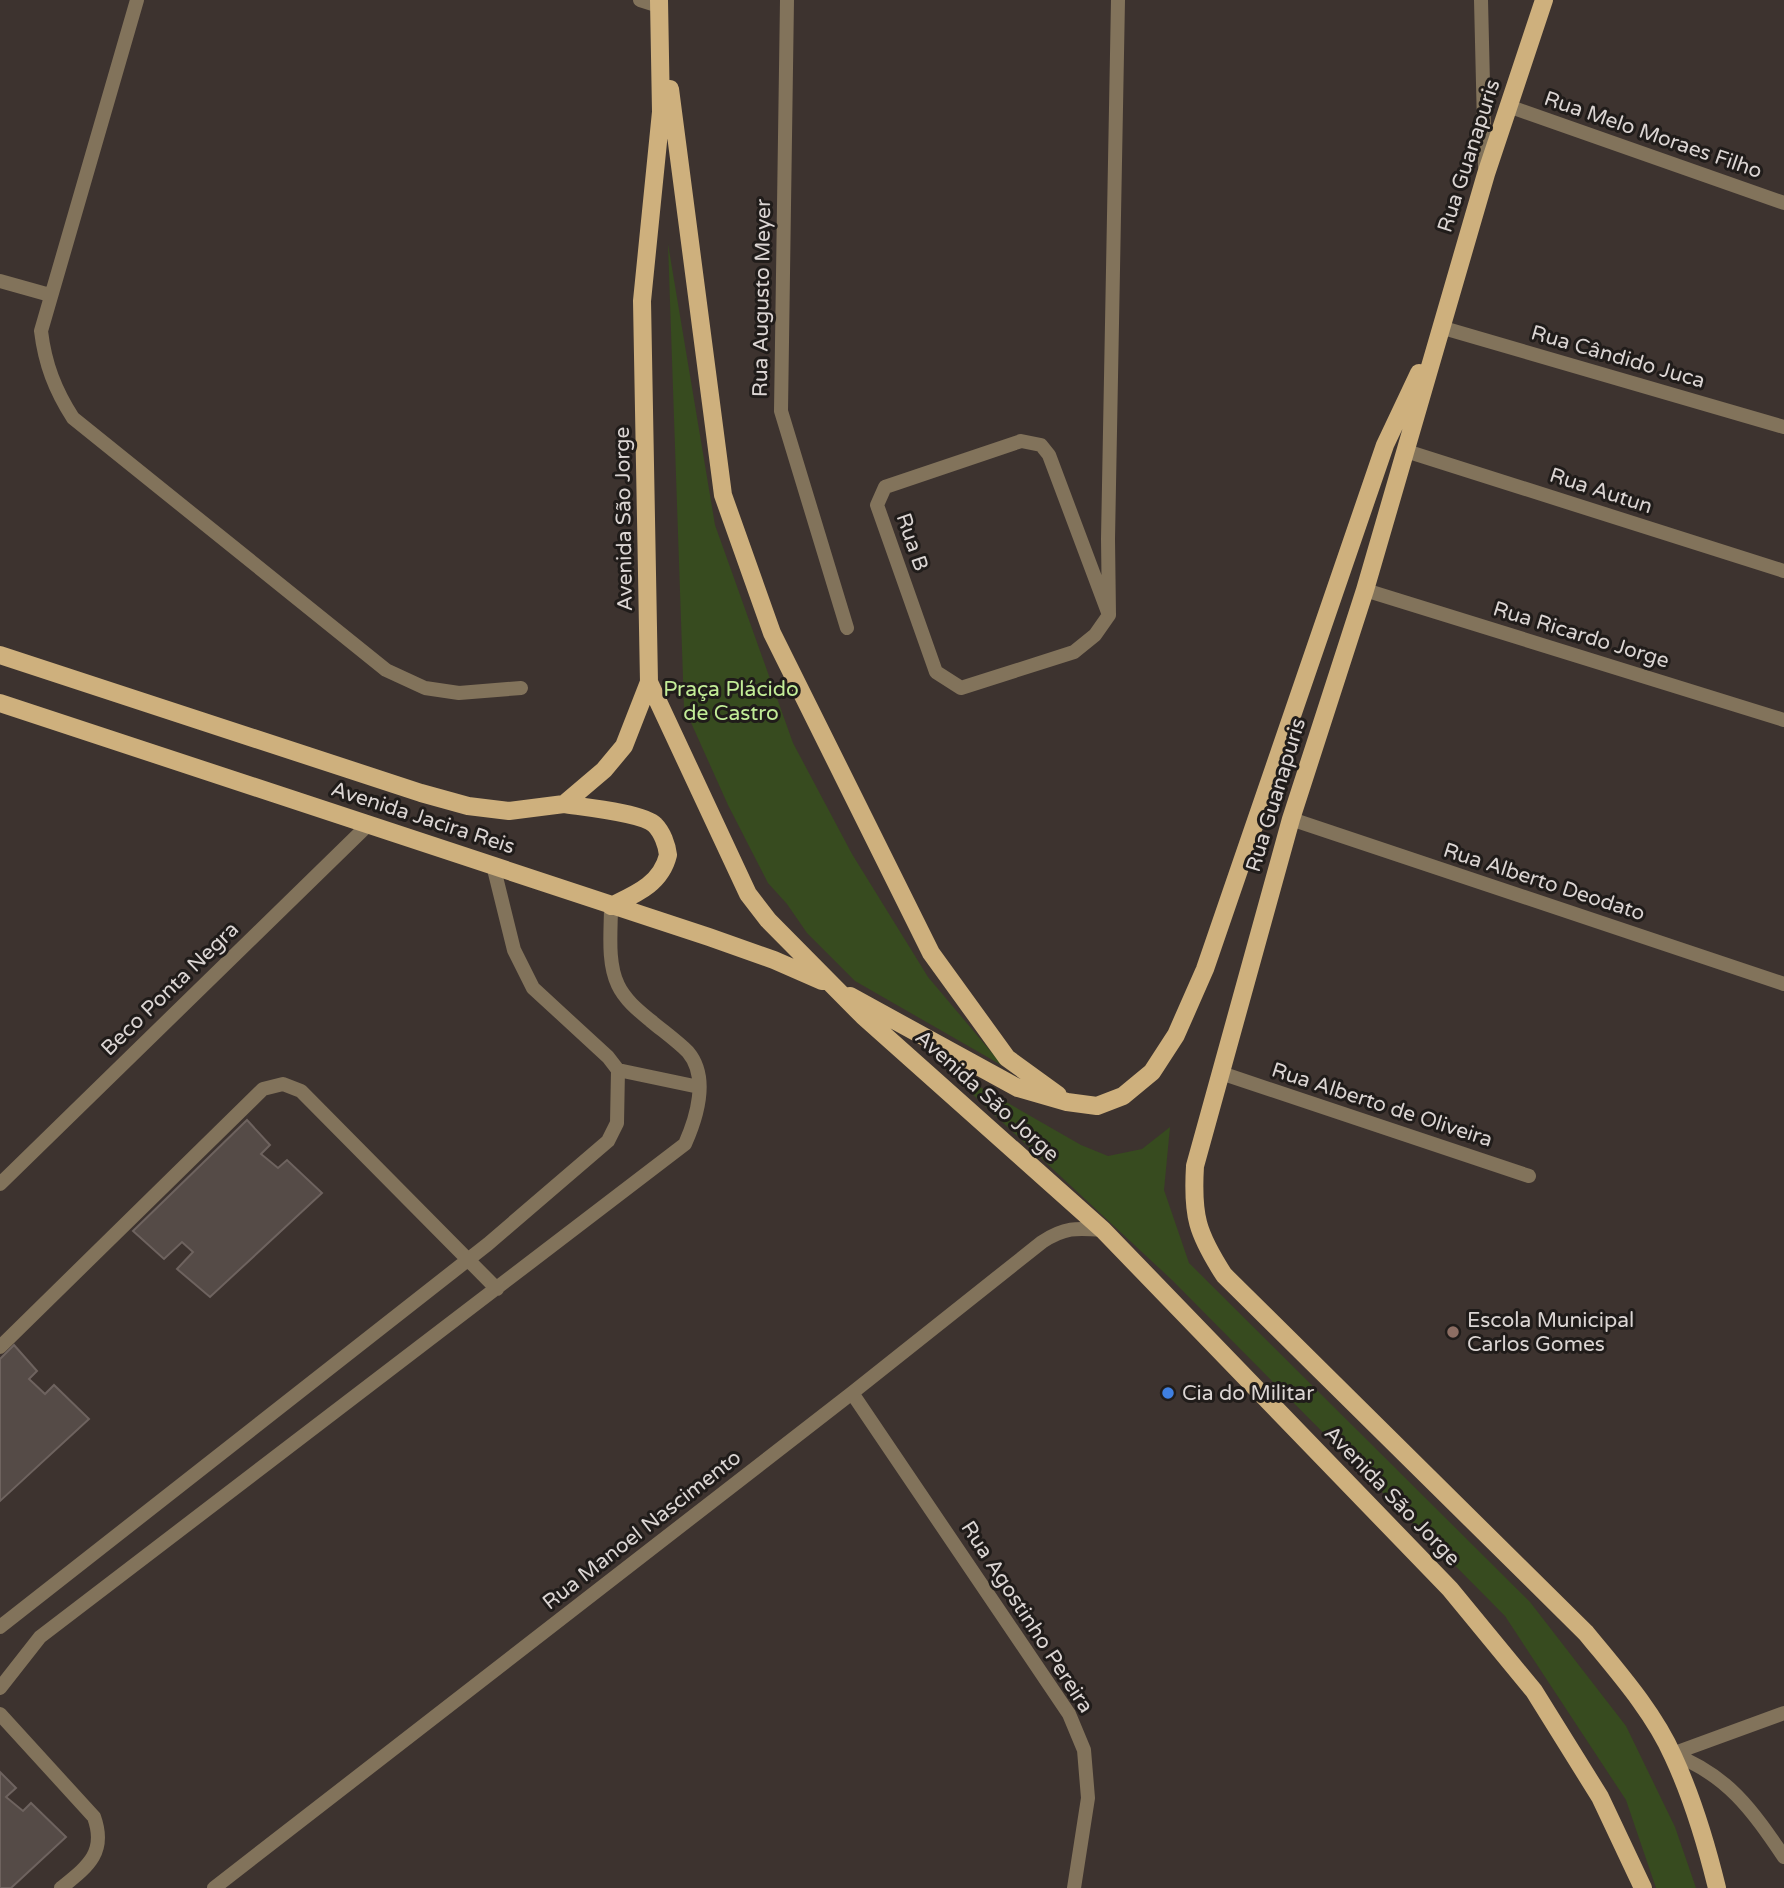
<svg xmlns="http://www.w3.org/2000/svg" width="1784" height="1888" font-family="'Varela Round',sans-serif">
<rect width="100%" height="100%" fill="#3d332f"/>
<path fill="#374b1f" d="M668,244L715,525L793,743L852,854L928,977L1003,1066L855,981L807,933L787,904L768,883L728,805L684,707Z
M940,1064L1081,1145L1108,1156L1142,1149L1170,1127L1164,1190L1189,1263L1530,1602L1626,1726L1675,1827L1696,1888H1656L1626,1800L1505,1616L1173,1281Z"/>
<path fill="#554b47" stroke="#6e635f" stroke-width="2" d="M247,1120L270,1145L261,1154L278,1168L287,1160L322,1193L210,1297L177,1269L193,1252L182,1242L164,1259L133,1231Z
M14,1345L37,1371L29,1379L45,1394L54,1385L89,1419L0,1501V1359Z
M0,1772L16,1788L6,1797L23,1811L31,1803L66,1837L11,1888H0Z"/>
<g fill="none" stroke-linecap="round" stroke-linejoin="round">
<path stroke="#82735b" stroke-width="14" d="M137,0L41,331C45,364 55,390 73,418L386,670L425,688L459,693L521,688
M640,0L659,6
M0,281L50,295
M0,1184L369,824"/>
<path stroke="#82735b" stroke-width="14" d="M787,0L781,411L847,628
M1481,0L1485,167
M1508,106L1784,203
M1440,327L1784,427
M1406,451L1784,571
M1365,590L1784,720
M1109,615L1049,455L1041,445L1021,441L885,487L877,505L936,672L961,688L1074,652L1095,635L1109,615L1108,539L1118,0
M1291,819L1784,984
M618,1070L699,1087
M1221,1073L1529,1176
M0,1347L263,1089L283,1084L301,1091L497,1289
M852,1393L1069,1714L1084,1750L1088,1798L1074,1888
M0,1627L488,1244L608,1141L617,1123L618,1070L608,1057L533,988L514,950L493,865
M0,1688L40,1637L685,1144C697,1117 709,1077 688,1052C677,1041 663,1031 651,1021C639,1011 625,1000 618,985C607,962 611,931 611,906
M0,1714L94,1817C107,1853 87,1867 61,1888
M1672,1754C1727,1774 1752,1810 1784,1857
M1672,1754L1784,1713
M214,1888L852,1393L1042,1242C1065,1227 1076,1228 1103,1230"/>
<path stroke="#ceb07d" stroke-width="18" d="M659,0L661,112L642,301L649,682L748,894L768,920L863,1016L1103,1230L1450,1589L1534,1691L1600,1797L1643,1888
M1544,0L1486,174L1365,590L1291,819L1195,1166C1192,1216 1197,1233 1224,1275L1586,1633C1617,1671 1653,1711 1673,1756C1692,1797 1706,1843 1717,1888
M670,89L723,495L772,633L931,953L1007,1058L1058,1095
M0,655L421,793L468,806L509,811L564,804L604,770L624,746L649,682
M0,703L709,937L774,960L822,981
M564,804C583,807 644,813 655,825C662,832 667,845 668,855C661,884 636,894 611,906
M850,996L1018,1088L1067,1102L1097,1106L1123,1096L1152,1072L1176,1035L1205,969L1385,445L1419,373"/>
</g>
<circle fill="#8d6e63" stroke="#201c1a" stroke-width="2.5" cx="1453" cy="1332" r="7"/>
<circle fill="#3f7fe0" stroke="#201c1a" stroke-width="2.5" cx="1168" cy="1393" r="7"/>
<g text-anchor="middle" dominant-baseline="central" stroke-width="6" stroke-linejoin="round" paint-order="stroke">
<g font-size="21" fill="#dbd5d3" stroke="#201c1a">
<text transform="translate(1653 135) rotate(19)">Rua Melo Moraes Filho</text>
<text transform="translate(1469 156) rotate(-72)">Rua Guanapuris</text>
<text transform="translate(762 298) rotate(-89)">Rua Augusto Meyer</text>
<text transform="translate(1618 357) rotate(16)">Rua Cândido Juca</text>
<text transform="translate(1601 491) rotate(18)">Rua Autun</text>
<text transform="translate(624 519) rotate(-91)">Avenida São Jorge</text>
<text transform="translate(912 542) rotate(71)">Rua B</text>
<text transform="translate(1581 635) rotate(17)">Rua Ricardo Jorge</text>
<text transform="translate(1276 795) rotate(-73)">Rua Guanapuris</text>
<text transform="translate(423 818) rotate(18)">Avenida Jacira Reis</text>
<text transform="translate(1544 882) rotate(18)">Rua Alberto Deodato</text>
<text transform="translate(170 989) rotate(-44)">Beco Ponta Negra</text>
<text transform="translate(987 1096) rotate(42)">Avenida São Jorge</text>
<text transform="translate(1382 1105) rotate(18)">Rua Alberto de Oliveira</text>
<text transform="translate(1392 1496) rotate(46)">Avenida São Jorge</text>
<text transform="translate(642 1530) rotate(-38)">Rua Manoel Nascimento</text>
<text transform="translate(1027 1617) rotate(57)">Rua Agostinho Pereira</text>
</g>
<g font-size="21" fill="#c2ec97" stroke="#201c1a">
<text x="731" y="689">Praça Plácido<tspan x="731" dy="24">de Castro</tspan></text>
</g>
<g font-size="21" fill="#dbd5d3" stroke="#201c1a" text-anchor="start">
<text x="1467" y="1320">Escola Municipal<tspan x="1467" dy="24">Carlos Gomes</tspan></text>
<text x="1182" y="1393">Cia do Militar</text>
</g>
</g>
</svg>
